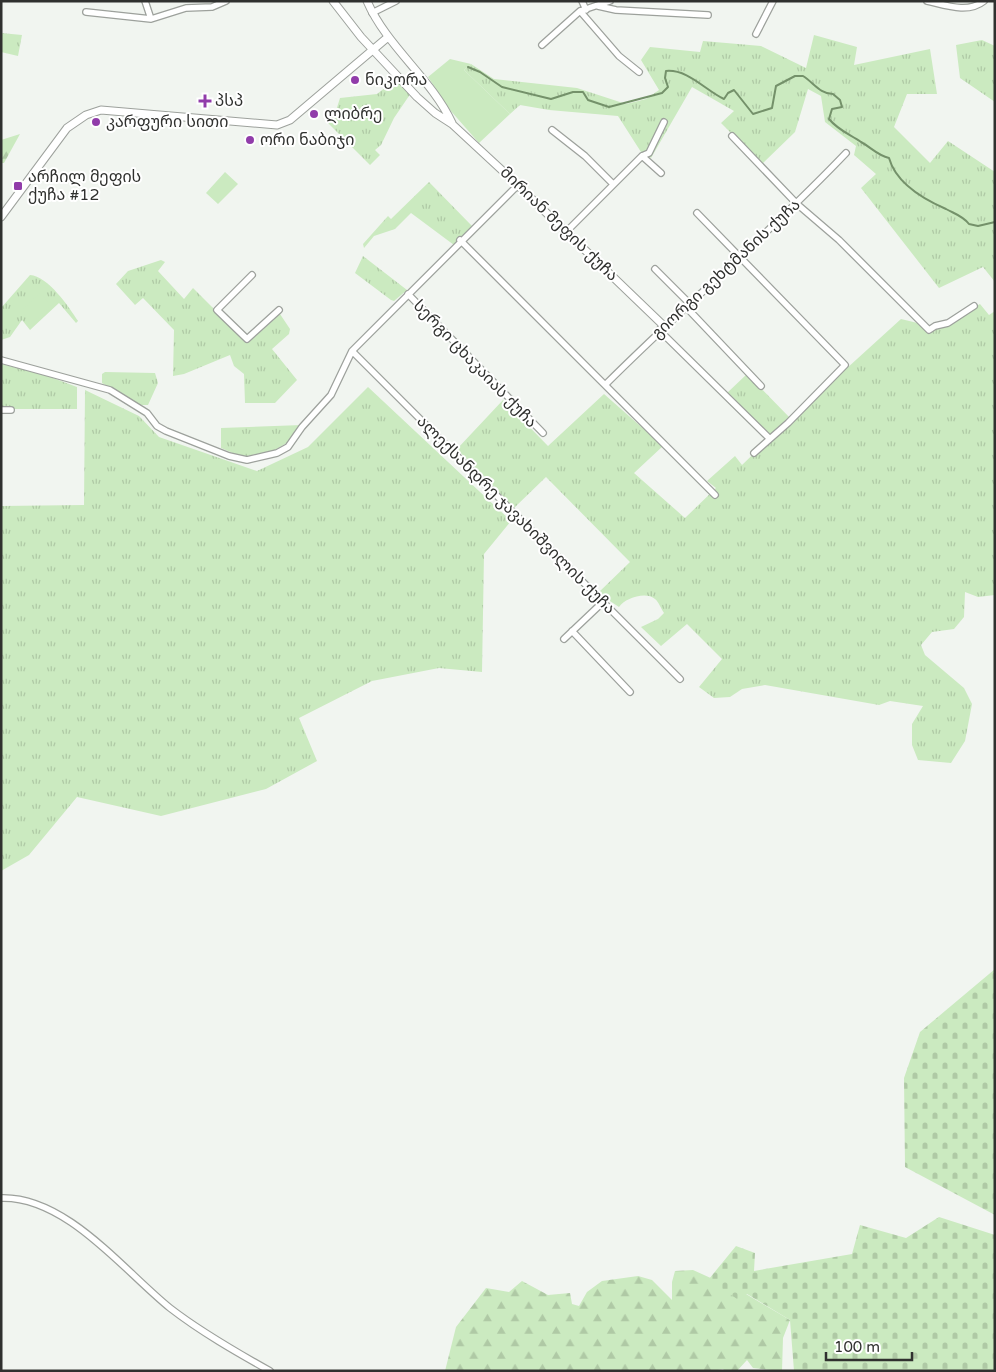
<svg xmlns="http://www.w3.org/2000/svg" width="996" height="1372" font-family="'Varela Round','Noto Sans Georgian',sans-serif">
<defs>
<pattern id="grass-tufts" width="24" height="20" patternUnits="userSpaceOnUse" patternTransform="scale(1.25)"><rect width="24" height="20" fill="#cbeac0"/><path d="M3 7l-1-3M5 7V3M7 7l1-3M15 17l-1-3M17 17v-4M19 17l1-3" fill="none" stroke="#afc9a5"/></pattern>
<pattern id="forest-firs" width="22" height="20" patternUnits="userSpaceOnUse" patternTransform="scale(1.25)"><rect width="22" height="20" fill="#cbeac0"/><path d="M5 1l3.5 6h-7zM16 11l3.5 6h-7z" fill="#afc9a5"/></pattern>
<pattern id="cemetery-stones" width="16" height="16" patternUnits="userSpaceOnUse" patternTransform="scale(1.25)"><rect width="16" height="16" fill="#cbeac0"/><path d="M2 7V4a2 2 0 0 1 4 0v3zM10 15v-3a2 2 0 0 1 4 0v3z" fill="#afc9a5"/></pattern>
</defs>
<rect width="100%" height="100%" fill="#f1f5f0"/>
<path fill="url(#grass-tufts)" d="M1,33L22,35L18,56L1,52Z
M814,35L857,47L854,65L930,49L937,94H907L894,127L930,163L948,141L995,172V282L983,267L939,288L861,188L876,174L854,155L856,146L825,122L821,96L808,89L795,132L762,164L721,123L734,111L692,87L651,158L641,152L618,116L549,110L520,105L510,114L464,70L471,64L494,79L577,88L626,104L646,99L659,90L641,60L650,47L700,52L703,41L761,46L806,68Z
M982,40L995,46V102L960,78L956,45Z
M396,79L411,93L394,118L381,145L375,150L380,155L370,165L327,122L335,114L340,98L377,94Z
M429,182L472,226L454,245L411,213L395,229L374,236L364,248L363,244L388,216L391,219Z
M363,256L407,290L394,301L391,300L355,273Z
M161,260L165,262L158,271L184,299L193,288L248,343L280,314L290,329L289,334L272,349L297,380L275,403H245L244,374L234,366L230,355L184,374L173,376L174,330L143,298L135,305L116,284L128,271Z
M30,275C48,276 69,307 78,321L76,323L59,303L30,330L22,320L10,337L1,340V308Z
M980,304L989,315L995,311V595L978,597L965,592L964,617L954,629L932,632L921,645L925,655L964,688L972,704L965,741L951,763L918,760L912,745V724L923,706L890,701L879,705L765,685L742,689L730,697L714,698L699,687L722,659L687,624L661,646L641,627L658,619L664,613C661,609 659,602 655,599C646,591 625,598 619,607L598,593L630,562L546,477L514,508L457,449L503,400L548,446L604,394L663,446L634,473L685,518L716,488L707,481L735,456L742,465L772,436L727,393L747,374L791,419L901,319L938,328Z
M1,364L45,375L77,387V409H1Z
M105,372L155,373L158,383L148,405H140L102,383V374Z
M368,387L511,521L484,554L482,672L439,668L372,681L299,718L317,761L266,789L161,816L77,797L29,855L1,871V506L84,505L85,390L139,416L159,437L257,471L308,447Z
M302,425L290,441L273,451L242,457L221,448V428Z"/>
<path fill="url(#forest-firs)" d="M20,134L4,163H1V140Z
M693,1270L746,1294L790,1320L783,1338L782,1371L753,1368L747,1360L737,1371H725L723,1369L713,1371H445L456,1327L486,1288L509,1292L522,1281L548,1295L570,1293L572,1304L579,1306L587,1292L602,1281L638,1276L652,1280L672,1300V1282L675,1271Z"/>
<path fill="url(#cemetery-stones)" d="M995,969V1215L905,1167L904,1078L920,1032Z
M939,1217L995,1235V1371H794L790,1320L747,1294L737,1299L709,1279L736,1246L755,1253L754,1271L852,1254L860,1225L906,1238Z"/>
<path fill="#cbeac0" d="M450,59L471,64L464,70L510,114L479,143L450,110L428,77Z
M225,172L238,184L218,204L206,193Z
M40,293L51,305L32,323L21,311Z"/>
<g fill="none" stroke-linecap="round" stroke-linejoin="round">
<path stroke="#74916a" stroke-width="2" d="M468,67L480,72L502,87L551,99L573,92H583L588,100L609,107L662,93L668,87L665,78L666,71C688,69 705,90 724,99L728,93L734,90L753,114L772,108L776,86L795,76H803C814,83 820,94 833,94L840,100L842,107L832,109L829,119C838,130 849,134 861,142C872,148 877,155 889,158C896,183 923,199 946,209C955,214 963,216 969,224L978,226L995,222"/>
<g stroke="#9da19c" stroke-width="8">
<path id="minor" d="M145,1L151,19
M582,1L586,10
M927,1C945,5 968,14 984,1
M598,6L616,10L708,15
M580,11L619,56L639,72
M86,12L151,19L186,8L212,7L226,1
M372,13L396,1
M756,34L773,1
M542,45L580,11L610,1
M552,130L585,156L613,184
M732,136L797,204L839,240L929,330L935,326L948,323L974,306
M642,156L661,173
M697,213L845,365L788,423L754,453
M567,231L642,156L649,153L664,122
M460,240L715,495
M655,269L689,303
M252,275L217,310L247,339L279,310
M408,294L543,433
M686,307L761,386
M659,330L769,438
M352,351L680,679
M1,360L110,390L147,413L157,426L166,431L229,456L247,460L277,453L288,447L302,427L331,395L352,351L518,185
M605,385C684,306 769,234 846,153
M1,410H11
M572,631L630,692
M564,639L603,602
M1,1198C66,1196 123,1270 170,1308C201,1332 236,1352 270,1371"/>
</g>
<g stroke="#9da19c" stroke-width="9">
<path id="tertiary" d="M333,1L361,37L417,97L435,113L452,124L506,174L664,326
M367,1C387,47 431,78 452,123
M1,217L67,128L86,115L101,110L277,125L290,120L388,37"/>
</g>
<use href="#minor" stroke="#fff" stroke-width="5.5"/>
<use href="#tertiary" stroke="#fff" stroke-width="7"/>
</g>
<g fill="#913caa" stroke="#fff" stroke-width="2">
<circle cx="355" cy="80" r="5"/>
<path d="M202.5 93.5h5v5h5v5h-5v5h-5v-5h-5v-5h5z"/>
<circle cx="314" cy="114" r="5"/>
<circle cx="96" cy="122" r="5"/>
<circle cx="250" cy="140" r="5"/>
<rect x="13" y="181" width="10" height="10" rx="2.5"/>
</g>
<g text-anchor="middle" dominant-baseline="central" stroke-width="4" stroke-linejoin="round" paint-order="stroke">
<g font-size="16" fill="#30312f" stroke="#fff" text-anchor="start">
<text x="365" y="80">ნიკორა</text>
<text x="215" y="101">პსპ</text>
<text x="324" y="114">ლიბრე</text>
<text x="106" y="122">კარფური სითი</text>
<text x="260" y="140">ორი ნაბიჯი</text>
<text x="28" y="177">არჩილ მეფის<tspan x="28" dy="18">ქუჩა #12</tspan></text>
</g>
<g font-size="16" fill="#30312f" stroke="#fff">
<text transform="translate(559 224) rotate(44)">მირიან მეფის ქუჩა</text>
<text transform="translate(726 269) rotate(-43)">გიორგი გეხტმანის ქუჩა</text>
<text transform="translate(475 364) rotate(46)">სერგი ცხაკაიას ქუჩა</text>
<text transform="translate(516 515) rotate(45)">ალექსანდრე ჯავახიშვილის ქუჩა</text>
</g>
</g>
<rect width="996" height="1372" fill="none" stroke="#30312f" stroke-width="5"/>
<path d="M826 1352v8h86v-8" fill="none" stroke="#30312f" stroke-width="2.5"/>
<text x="834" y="1352" font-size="15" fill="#30312f" stroke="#ffffff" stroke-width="4" paint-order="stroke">100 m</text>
</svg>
